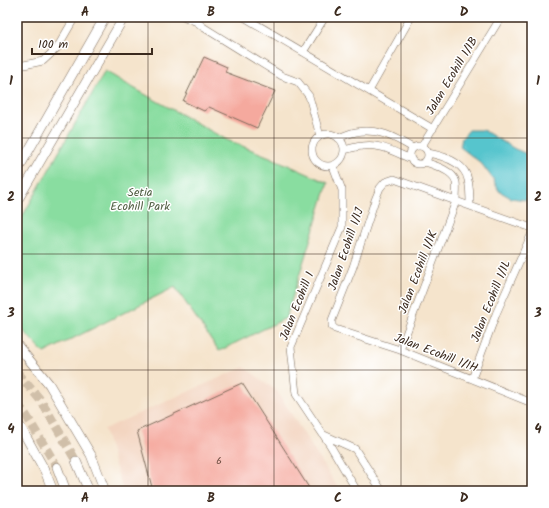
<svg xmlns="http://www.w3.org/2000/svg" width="549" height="508" font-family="Kalam,sans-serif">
<rect width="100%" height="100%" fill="#fff"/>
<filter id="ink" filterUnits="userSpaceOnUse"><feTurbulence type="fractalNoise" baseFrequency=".025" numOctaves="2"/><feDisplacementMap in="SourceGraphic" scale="8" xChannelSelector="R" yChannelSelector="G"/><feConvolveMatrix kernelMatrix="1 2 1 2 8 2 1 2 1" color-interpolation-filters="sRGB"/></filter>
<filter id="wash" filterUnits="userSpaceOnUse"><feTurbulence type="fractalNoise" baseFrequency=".012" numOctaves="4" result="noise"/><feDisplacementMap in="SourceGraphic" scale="16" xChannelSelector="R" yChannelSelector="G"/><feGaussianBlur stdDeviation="0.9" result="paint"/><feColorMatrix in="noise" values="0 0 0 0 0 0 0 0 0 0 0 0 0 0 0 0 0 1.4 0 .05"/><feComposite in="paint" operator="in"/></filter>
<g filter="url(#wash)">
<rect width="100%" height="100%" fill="#f5e4cc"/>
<path fill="#f3d4bf" d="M244,367L277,391L340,491H123L104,429Z"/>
<path fill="#89dda0" stroke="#62845f" d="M105,71L130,86L227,140L270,157L328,183L286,318L219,351L175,287L44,353L17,324V226Z"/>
<path fill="#57c5cd" stroke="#497876" d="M469,130H483L515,149L532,156V201L511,198L499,191L493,179L481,163L460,147L462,138Z"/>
<g id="blocks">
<path fill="#f5a99e" d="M204,57L227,67L225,72L275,91L257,128L209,107L204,111L183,101Z
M242,383L311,491H153L137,431Z"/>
</g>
</g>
<g filter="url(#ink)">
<use href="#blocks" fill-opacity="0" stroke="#7c6b5b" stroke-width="1"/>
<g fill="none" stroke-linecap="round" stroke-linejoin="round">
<path stroke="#d0bfa9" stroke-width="9" stroke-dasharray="9 4.5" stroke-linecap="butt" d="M17,372L42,402L76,461
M17,404L26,415L57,467"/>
<g stroke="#7c6b5b" stroke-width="8">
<path id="minor" d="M185,17L197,22L203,27L282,76L298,82L309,96L320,136
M244,17L433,129
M303,52L325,17
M17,64L24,65L43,61L57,48L75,17
M369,91L411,17
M312 150a16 16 0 1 1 32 0a16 16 0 1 1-32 0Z
M338,138C344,136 350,133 356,132C379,128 394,137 413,148
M410 155a9 9 0 1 1 18 0a9 9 0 1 1-18 0Z
M422,146L501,17
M344,150C350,149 357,146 363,146C380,143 396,153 411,159
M428,153C444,156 465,162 468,180C470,188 470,197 470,206
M333,166L342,190V227L291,347L296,394L330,445L357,491
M532,228L394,179L385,182L380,188L375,200L353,267L332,320V326L335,329L400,350L532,403
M400,350L456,201C456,195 457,188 456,182C454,171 434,165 425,162
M472,379L496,314L532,233
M324,435L355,449L382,491"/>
</g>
<g stroke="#7c6b5b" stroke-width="10">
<path id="tertiary" d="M17,171L105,17
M17,201L124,17
M17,345L49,384L91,455L105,491
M17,423L21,428L45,471L53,491
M76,461L89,491
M57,467L66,491"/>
</g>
<use href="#minor" stroke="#fff" stroke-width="7"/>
<use href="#tertiary" stroke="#fff" stroke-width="9"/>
</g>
</g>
<path fill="none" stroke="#3b2a1e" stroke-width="1" stroke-opacity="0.55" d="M148,17V491M274,17V491M401,17V491M17,138H532M17,254H532M17,370H532"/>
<g text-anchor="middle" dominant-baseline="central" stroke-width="3" stroke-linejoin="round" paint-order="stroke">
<g font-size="10" fill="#6a4a3e">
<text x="219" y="461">6</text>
</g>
<g font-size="12" fill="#3b2a1e" stroke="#fff">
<text transform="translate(452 76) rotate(-59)">Jalan Ecohill 1/1B</text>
<text transform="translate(346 249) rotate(-71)">Jalan Ecohill 1/1J</text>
<text transform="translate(418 272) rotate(-69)">Jalan Ecohill 1/1K</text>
<text transform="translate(491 301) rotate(-68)">Jalan Ecohill 1/1L</text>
<text transform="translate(297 306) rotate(-68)">Jalan Ecohill 1</text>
<text transform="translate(436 353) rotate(21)">Jalan Ecohill 1/1H</text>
</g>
<g font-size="12" fill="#526045" stroke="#fff">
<text x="140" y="192">Setia<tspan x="140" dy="14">Ecohill Park</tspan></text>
</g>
</g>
<rect width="549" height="508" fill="none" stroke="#fff" stroke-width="44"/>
<path d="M32 48v6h120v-6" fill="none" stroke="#3b2a1e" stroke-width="2"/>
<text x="38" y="48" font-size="12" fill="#3b2a1e" stroke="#ffffff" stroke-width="3" paint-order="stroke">100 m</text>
<rect x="22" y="22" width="505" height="464" fill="none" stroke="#3b2a1e" stroke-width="1.5"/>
<g font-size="13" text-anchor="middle" font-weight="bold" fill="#3b2a1e">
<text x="85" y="16">A</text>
<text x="211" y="16">B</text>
<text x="338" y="16">C</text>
<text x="464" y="16">D</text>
<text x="11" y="85">1</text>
<text x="538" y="85">1</text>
<text x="11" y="201">2</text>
<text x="538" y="201">2</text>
<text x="11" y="317">3</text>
<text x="538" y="317">3</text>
<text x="11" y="433">4</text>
<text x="538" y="433">4</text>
<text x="85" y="502">A</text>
<text x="211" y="502">B</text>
<text x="338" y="502">C</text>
<text x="464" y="502">D</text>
</g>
</svg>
